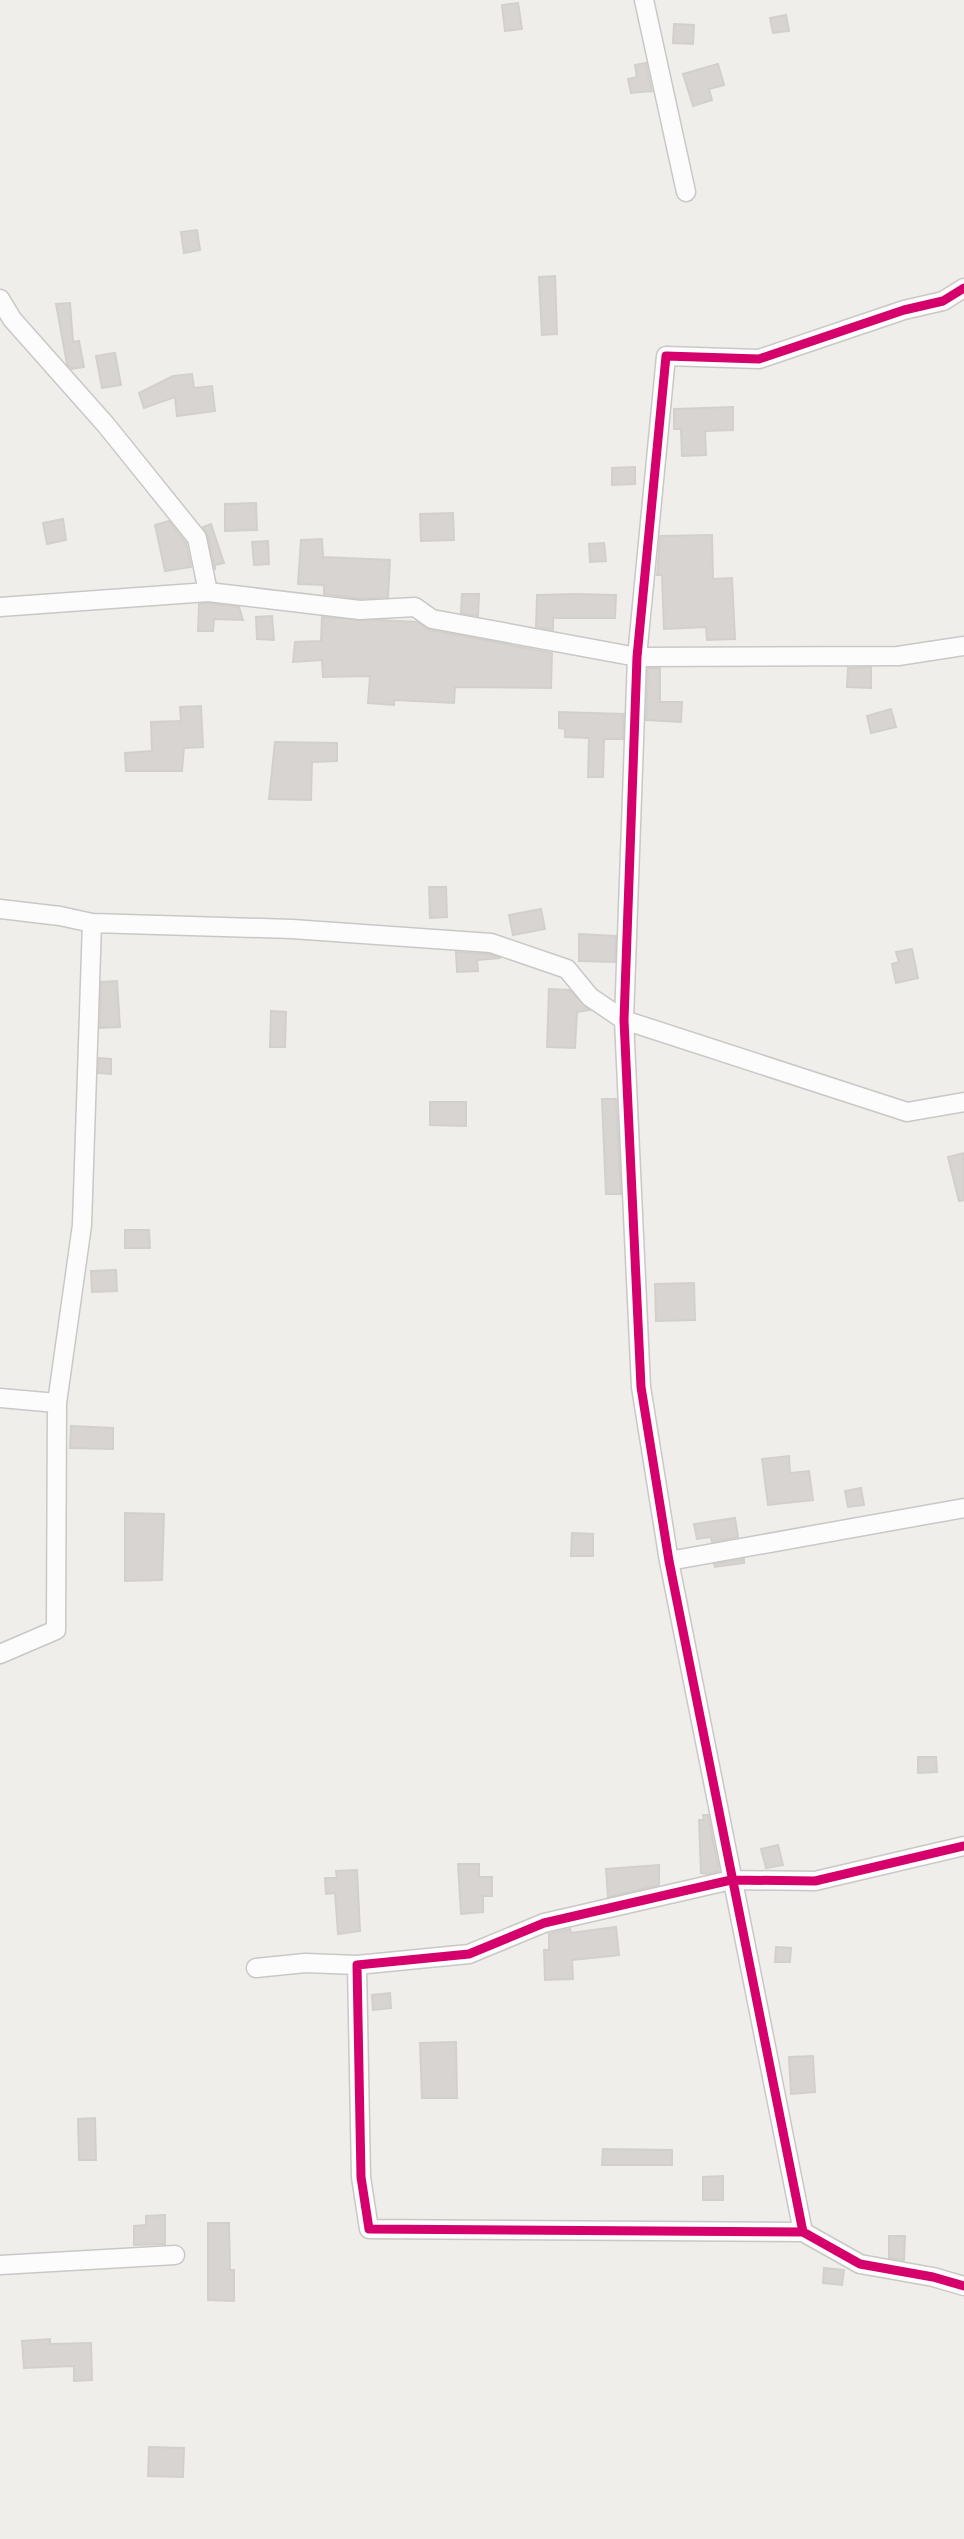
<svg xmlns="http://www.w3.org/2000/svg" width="964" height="2539" font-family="Poppins,sans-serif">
<rect width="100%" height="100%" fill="#f0eeeb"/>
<path fill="#d7d4d2" stroke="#d3d0cc" stroke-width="2" d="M518,3L522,29L505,31L502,5Z
M786,15L789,31L773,33L770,18Z
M674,24L694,25L693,44L673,43Z
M646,63L652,91L631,93L628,79L637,77L635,65Z
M718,64L724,85L709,89L712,100L693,106L683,74Z
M197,230L200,250L184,253L181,232Z
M555,276L557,334L542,335L539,277Z
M70,303L73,342L79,341L84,367L72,369L67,364L56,304Z
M115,353L121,385L102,388L96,356Z
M192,374L194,388L212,386L215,411L177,416L175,397L144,408L139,393L173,376Z
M733,407V430L705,431L706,455L682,456L681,429H674V409Z
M635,467V484L612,485V468Z
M256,503L257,530L225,531V504Z
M453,513L454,540L421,541L420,514Z
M63,519L66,540L47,544L43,523Z
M169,521L186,543L191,567L165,571L155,525Z
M211,524L224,563L215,565V570L208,536L203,527Z
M712,535L713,579L732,578L735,639L707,640L706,627L664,629L662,575H657L660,536Z
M322,539L323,557L390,560L388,597L360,599L324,594V585L298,584L301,540Z
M268,541L269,564L254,565L252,542Z
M604,543L606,561L590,562L589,544Z
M462,594H479L478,616L461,613Z
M575,594L616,595L615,618H553V630L536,627L537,595Z
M208,603L239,607L243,620L214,619L213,631H198L199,604Z
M272,616L274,640L257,639L256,617Z
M322,617L417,622L430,630L552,653L551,688L455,687L454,703L394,700V705L368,703L370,676L323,677L322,660L293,662L295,642L321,641Z
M871,667V688L847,687L848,668Z
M648,668H660V702H682L681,722L646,720Z
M201,706L203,747L184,748L182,771H126L125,753L152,751L151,722L181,721L180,707Z
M891,709L896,727L871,733L867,716Z
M559,712L624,714L623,739H604L603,777H588L589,738L565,737V729L559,728Z
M275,742L337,743V761L312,762L311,800L269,799Z
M429,887H446L447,917L430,918Z
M541,909L545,929L513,935L509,915Z
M579,934L616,936L615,962L579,961Z
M912,949L918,978L896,983L892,964L899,962L896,952Z
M456,952L489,954L501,958L477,960L478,971L457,972Z
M117,981L120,1027L100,1028L101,982Z
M549,989L570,990L589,1010L577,1012L575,1048L547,1047Z
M271,1011L286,1012L285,1047H270Z
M99,1058L111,1059V1074L98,1073Z
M602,1099H616L621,1194H606Z
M430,1102H466V1126L430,1125Z
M964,1153V1200L959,1201L948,1157Z
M125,1230H149L150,1248H125Z
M116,1270L117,1291L92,1292L91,1271Z
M694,1283L695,1320L656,1321L655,1284Z
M71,1426L113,1428V1449L70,1448Z
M789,1456L790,1473L809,1471L813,1500L768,1505L762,1459Z
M861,1488L864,1505L848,1507L845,1491Z
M125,1513L164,1514L162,1580L125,1581Z
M735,1518L738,1537L712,1542L711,1537L697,1539L694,1524Z
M572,1533L593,1534V1556H571Z
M744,1559V1563L715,1567L714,1564Z
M918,1757H936L937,1772L918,1773Z
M703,1815H708L719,1871L707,1874L701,1873L699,1820H704Z
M778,1845L783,1865L766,1868L761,1849Z
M458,1864H479V1877H492V1896H483V1912L461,1914Z
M659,1865V1885L608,1897L606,1869Z
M357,1870L360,1931L338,1934L335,1893L326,1894L325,1878H337L336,1871Z
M616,1927L619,1955L572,1960L573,1979L545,1980L544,1950H549V1934L570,1929L571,1933Z
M776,1947L791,1948L790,1962H775Z
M390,1993L391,2008L373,2010L372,1995Z
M456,2042L457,2098H422L420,2043Z
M813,2056L815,2092L791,2094L789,2057Z
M95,2118L96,2160H79L78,2119Z
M603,2149L672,2150V2165H602Z
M723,2176V2200H703V2177Z
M165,2215V2244L134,2245V2226L146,2225V2216Z
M208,2223H229L230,2270H234V2301L208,2300Z
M889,2236H905L904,2260L889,2258Z
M824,2268L844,2270L842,2285L823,2283Z
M50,2339V2344L91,2343L92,2380L74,2381V2366L24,2368L22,2341Z
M149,2447L184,2448L183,2477L148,2476Z"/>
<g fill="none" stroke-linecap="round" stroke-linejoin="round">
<g stroke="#c9c8c7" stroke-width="21">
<path id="street" d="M644,0L686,192
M964,288L943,301L904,310L759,359L666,356L637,657L624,1020L641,1387L669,1561L803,2232L860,2264L933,2277L964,2286
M0,299L12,319L106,425L197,538L208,592L0,607
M208,592L360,610L415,607L432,619L637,657L898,656L964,646
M0,909L60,916L92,923L292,929L491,943L567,969L590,997L624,1020L907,1112L964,1102
M0,1398L57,1403
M669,1561L964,1508
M0,1654L56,1630L57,1403L82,1225L92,923
M256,1968L305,1963L357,1965
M803,2232L369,2229L361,2177L357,1965L469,1954L544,1923L731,1880L815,1881L964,1846
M0,2265L175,2255"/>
</g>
<use href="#street" stroke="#fdfcfc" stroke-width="18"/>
<g stroke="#fff" stroke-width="13">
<path id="cycleway" d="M964,288L943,301L904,310L759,359L666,356L637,657L624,1020L641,1387L669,1561L803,2232L860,2264L933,2277L964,2286
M803,2232L369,2229L361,2177L357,1965L469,1954L544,1923L731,1880L815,1881L964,1846"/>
</g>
<use href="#cycleway" stroke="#d6006c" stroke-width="9"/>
</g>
</svg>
